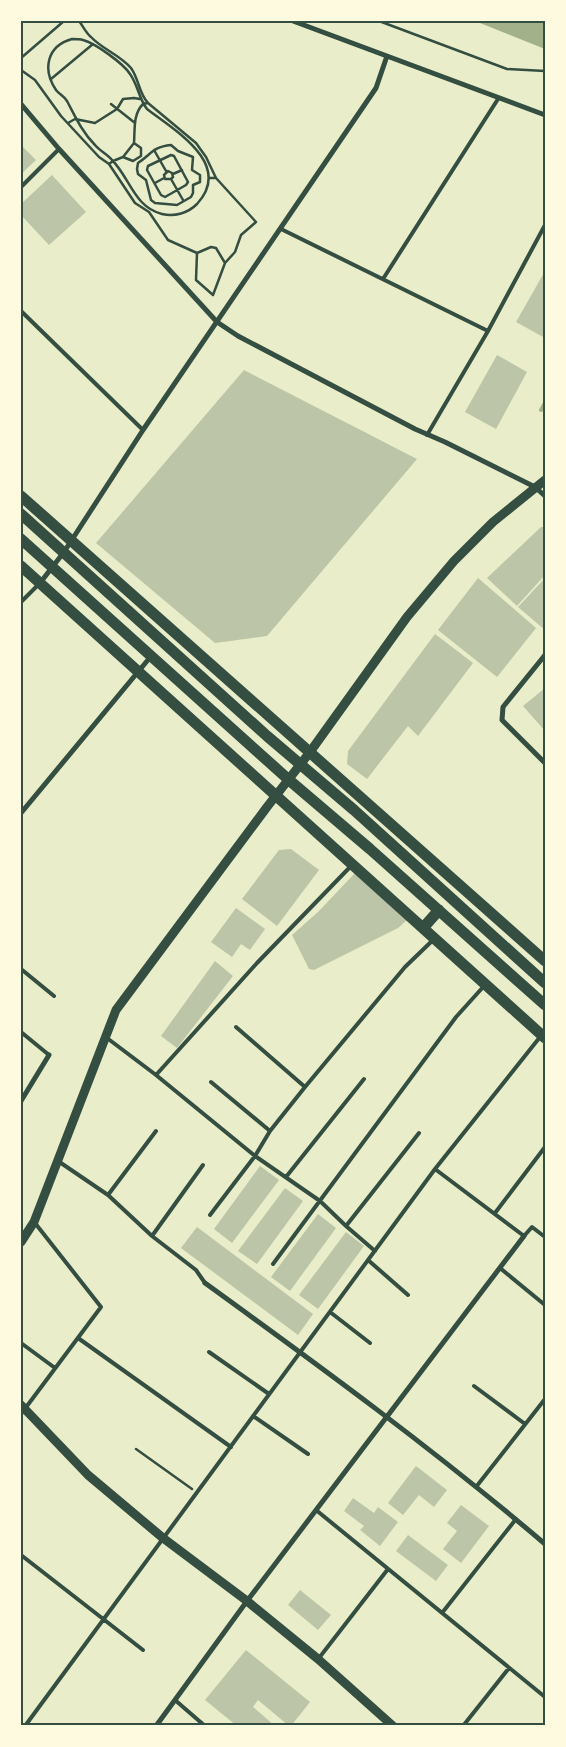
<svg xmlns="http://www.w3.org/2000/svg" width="566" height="1747" font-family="Barlow,sans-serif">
<rect width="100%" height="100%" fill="#e9edc9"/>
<path fill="#a3b18a" d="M475,21H545V49Z"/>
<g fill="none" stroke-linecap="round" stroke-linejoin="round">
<path stroke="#a3b18a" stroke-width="4" d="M541,410L545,403"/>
</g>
<path fill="#bcc5a7" d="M21,145L36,160L21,174Z
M52,175L86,212L49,245L21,215V204Z
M545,271V338L516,322Z
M497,355L527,372L496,429L465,412Z
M244,370L417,459L267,636L215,643L96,543Z
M541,527H545V575L517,606L487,578Z
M478,578L536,628L497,677L438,630Z
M545,578V630L518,607Z
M435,634L473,663L418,736L408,726L367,779L347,764L348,751Z
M545,688V731L523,706Z
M291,849L319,870L277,926L242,899L279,850Z
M355,873L408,919L398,928L314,970L309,969L292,935L318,912Z
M236,908L265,929L250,950L241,944L232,957L211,942Z
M215,961L233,976L177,1048L161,1036Z
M260,1166L279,1180L232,1243L214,1229Z
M285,1188L303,1201L257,1264L238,1251Z
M318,1214L336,1228L290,1291L271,1277Z
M197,1227L313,1314L298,1335L181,1248Z
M346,1232L364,1246L318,1309L299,1295Z
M416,1466L447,1490L434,1507L419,1495L403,1515L388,1503Z
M353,1498L374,1513L378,1507L398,1522L380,1546L360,1530L364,1526L344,1511Z
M461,1505L489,1526L461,1563L443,1549L457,1531L447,1523Z
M408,1535L448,1565L436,1581L396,1551Z
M300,1590L331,1615L318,1630L288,1605Z
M246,1650L310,1702L291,1726H289L258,1700L253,1707L275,1726H237L205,1700Z"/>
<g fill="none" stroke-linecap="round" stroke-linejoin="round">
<path stroke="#344e41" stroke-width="2.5" d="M79,21C83,26 86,33 91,37C102,49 120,55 131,68C139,79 139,94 148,103L196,143L206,157L216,178
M379,21L507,69L545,71
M72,39C75,39 80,39 83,40C95,43 124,64 130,74C138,85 139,99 147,109C174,130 234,164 197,204C188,213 175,217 162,214C134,207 130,178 112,160C107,154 100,151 95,145C82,132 75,116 67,101C64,96 59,94 56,90C42,69 47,46 72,39Z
M21,58L64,21
M21,70L35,80L61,116L99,157L109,164L135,203L149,212
M51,79L93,44
M111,104L135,123
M68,123L75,119L95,123L117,109L123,99L134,98L140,99
M171,145L178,151L193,157L192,170L200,175V182L193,185V193L191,197L177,205L155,203L151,200L146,180L138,174L137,169L138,163C152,154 152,147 171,145Z
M154,150L166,171
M171,155L174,156L188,182L186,185L165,197L161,195L147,170L148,166Z
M123,157L134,143
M109,164L113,161L123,157L133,161L141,156V148L134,143C135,129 133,114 143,104L148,103
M173,174L182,170
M209,178H216L256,222L241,235L235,252L225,263
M171,179H165L164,175L168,171L172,173L173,177L171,179L183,200
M155,183L164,178
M149,212L168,240L197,253
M211,247L216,248L225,263L213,295L196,280L197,253Z
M136,1449L192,1489"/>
<path stroke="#344e41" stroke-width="4" d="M21,187L59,149
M281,229L488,331
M383,279L498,99
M21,311L143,430
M427,435L488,331L545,225
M21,602L39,584
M21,969L54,996
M236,1027L305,1087
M21,1032L49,1055
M107,1038L156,1075L255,1156L320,1201L346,1226L375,1251
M156,1075L257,963L351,866
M211,1082L270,1131
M58,1161L108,1195L152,1236L196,1270L205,1283
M435,1169L524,1236L532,1227L545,1237
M286,1177L364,1079
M108,1195L156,1131
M495,1213L545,1147
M210,1215L255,1156L270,1131L305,1087L405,967L433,940
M346,1226L419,1133
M152,1236L203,1165
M368,1260L408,1295
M273,1264L456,1017L484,986
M500,1268L545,1305
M330,1312L370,1343
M78,1338L231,1447
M21,1343L55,1368
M209,1352L269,1394
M474,1386L525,1424
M21,1414L101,1307L35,1223
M253,1416L308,1454
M476,1487L545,1399
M316,1510L545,1697
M21,1555L143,1650
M442,1613L516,1519
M319,1658L388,1569
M175,1700L205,1726
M25,1726L435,1169L540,1037
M463,1726L509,1668"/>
<path stroke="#344e41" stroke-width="5" d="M293,21L545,115
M21,104L59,149L217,322L238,336L415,429L445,442L535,487L545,496
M40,583L64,552L143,430L376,88L387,56
M545,655L503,707L502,720L545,763
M21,813L152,655
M21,1101L49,1055
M205,1283C321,1367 436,1451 545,1544
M156,1726L247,1601L524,1236"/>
<path stroke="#344e41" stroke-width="9" d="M21,1242L34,1222L116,1010L267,807L310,752L407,617L454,561L493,522L545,480
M21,1405L88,1475L163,1538L247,1601L318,1659L393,1726"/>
<path stroke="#344e41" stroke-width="11" d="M21,496L545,961
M21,514L267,736L354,810L545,983
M21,539L289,780L370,849L545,1005
M21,566L545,1038
M423,928L439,910"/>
</g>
<rect width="566" height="1747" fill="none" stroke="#fefae0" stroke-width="45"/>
<rect x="22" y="22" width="522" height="1702" fill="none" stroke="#344e41" stroke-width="2"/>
</svg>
